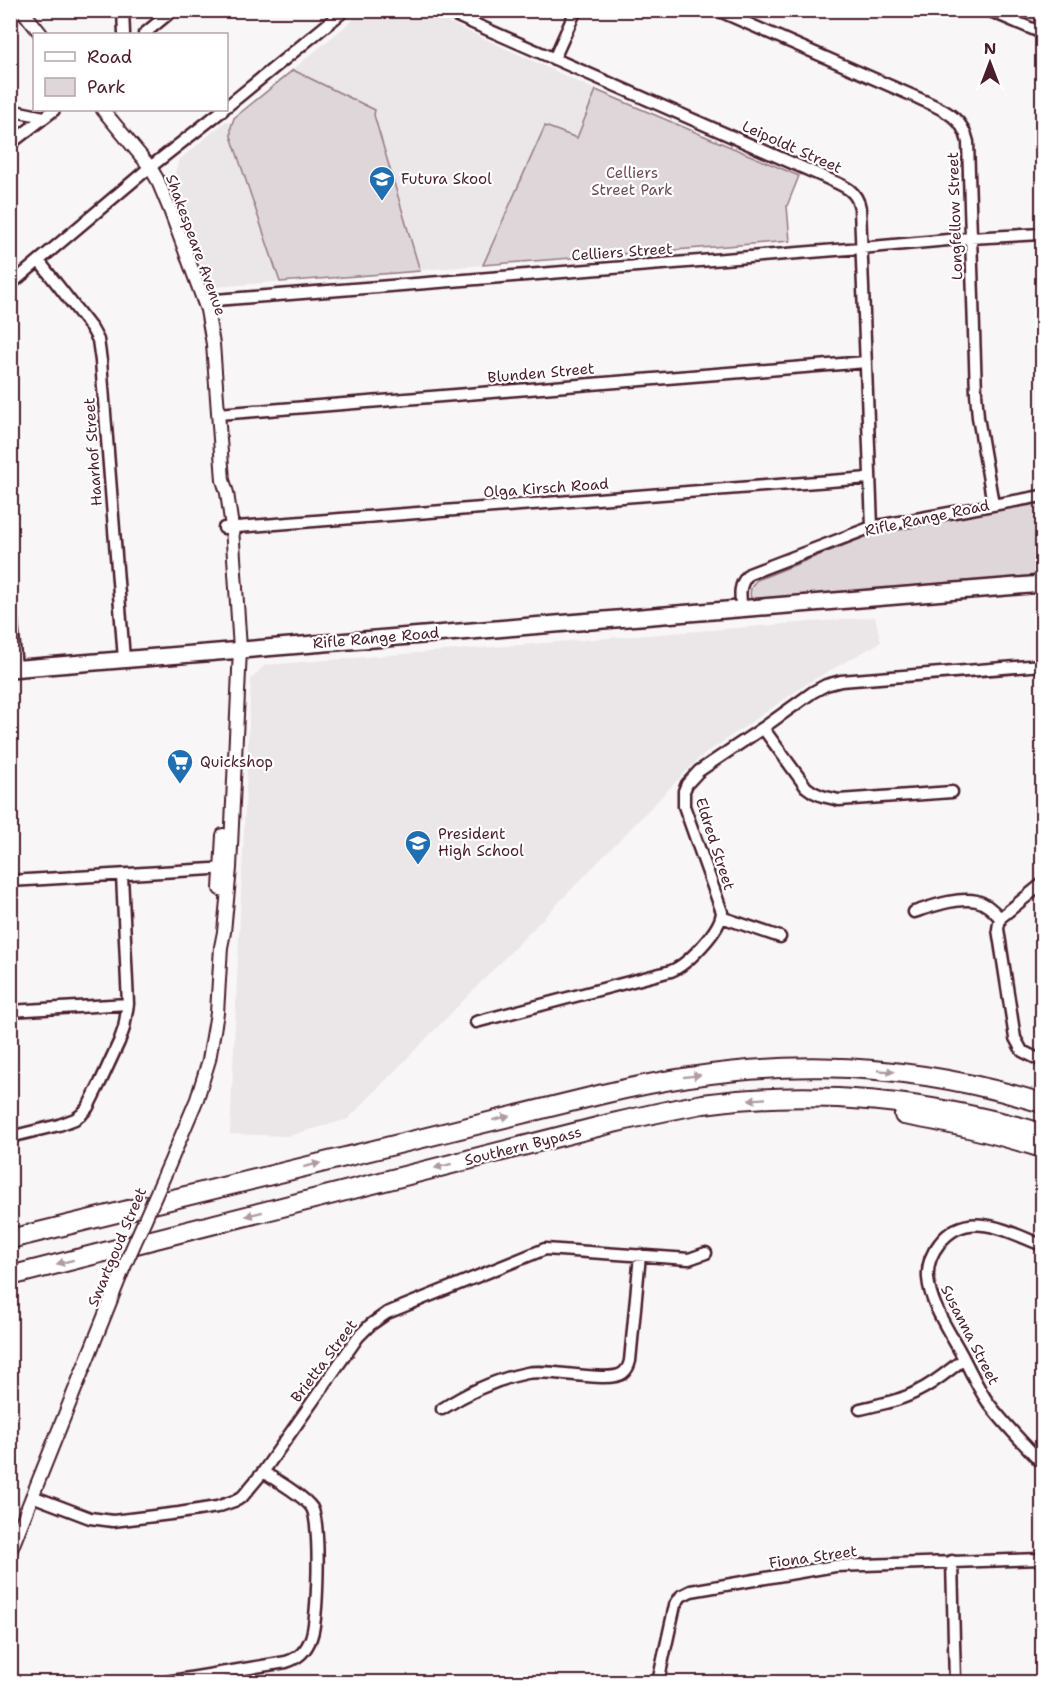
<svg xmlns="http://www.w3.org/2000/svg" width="1053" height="1693" font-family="'Shantell Sans',sans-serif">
<rect width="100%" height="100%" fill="#f8f6f7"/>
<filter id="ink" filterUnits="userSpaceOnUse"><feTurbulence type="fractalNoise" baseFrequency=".0167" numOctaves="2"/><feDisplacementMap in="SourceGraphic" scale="12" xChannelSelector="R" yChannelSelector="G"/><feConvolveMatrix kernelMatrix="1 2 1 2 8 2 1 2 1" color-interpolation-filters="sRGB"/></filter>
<g filter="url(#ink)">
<path fill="#ebe6e8" d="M364,11H424L596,90L577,138L545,126L483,265L214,287L209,281L204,274L172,183L179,160L226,121L232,123L234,118Z
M875,617L881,642L811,681L699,758L348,1119L288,1136L230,1134L251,679L265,665Z"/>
<path fill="#ded6d9" stroke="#947a82" stroke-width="1.5" d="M293,70L375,110L374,115L420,271L280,282L231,136V127L234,118Z
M596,90L799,176L787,206L790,241L483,265L545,126L577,138Z
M1042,501V575L751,599C749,591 751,585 757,580L865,537Z"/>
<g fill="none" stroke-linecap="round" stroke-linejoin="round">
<g stroke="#4a1f2b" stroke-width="15">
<path id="minor" d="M123,10L124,34
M443,10L824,177C841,185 856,188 860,208L872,527
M717,10L918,98C941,109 962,115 968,142L976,393L978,417L993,504
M988,10L1042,33
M144,34L173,10
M554,59L576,10
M226,107L345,10
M10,110L44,117
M10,144L54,110
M39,261L92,329L98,340L101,361L124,659
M10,285L144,172L223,110
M203,301L861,248L970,238L1042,234
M218,414L866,362
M224,528L869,478
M10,600L16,668
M742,610C740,595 738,585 749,574L872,527L1042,496
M763,728L806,787L813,792L822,796L839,800L952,792
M10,881L229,868
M1042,884L1000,918L998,929L1015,1038L1022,1051L1042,1061
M914,912C933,906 957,897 977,901C986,903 994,911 1000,918
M721,917L780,937
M10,1011L128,1004
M476,1022L671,971C687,965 721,930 722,912L684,806V791L687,784L699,771L763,728L813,692L826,685L841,681L1042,665
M10,1137L59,1125L75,1119L82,1114L88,1107L100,1083L119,1042L124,1028L128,1004L122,875
M1042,1245C1008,1232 967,1207 939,1244C931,1254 927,1265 928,1278C930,1305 951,1334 963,1357C971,1372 978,1388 987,1401C1003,1423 1024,1444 1042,1463
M442,1409C467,1393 497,1379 527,1373C549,1368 609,1384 623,1373C627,1370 629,1365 630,1361L640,1255
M860,1409C880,1404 900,1401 918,1391C935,1383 949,1370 964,1359
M32,1496L90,1518L113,1521L179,1513L217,1507L237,1500L243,1496L263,1472L358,1337L370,1325L387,1313L545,1249L689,1259L706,1253
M952,1561L955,1682
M166,1682L286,1662C299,1658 306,1651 311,1638C318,1620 321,1524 312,1508C304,1496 276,1480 263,1472
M658,1682L675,1605L681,1596L691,1591L835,1566L1042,1559"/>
</g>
<g stroke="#4a1f2b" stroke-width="16">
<path id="tertiary" d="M22,10L41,34
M103,110L150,167L157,179L170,210L207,310L213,344L223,480L227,493L232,527L240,649L230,868L224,932L221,947L217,1013L209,1060L197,1099L169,1165
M220,889L223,835
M10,1552L124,1267"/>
</g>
<g stroke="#4a1f2b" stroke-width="20">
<path id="secondary" d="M10,669L1042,584"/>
</g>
<g stroke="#4a1f2b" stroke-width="22">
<path id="motorway" d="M904,1115C952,1123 997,1134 1042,1148
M10,1239L603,1094C756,1057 892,1057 1042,1103
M10,1276L613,1123C643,1116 673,1109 703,1104C819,1088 930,1101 1042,1133"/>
</g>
<use href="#minor" stroke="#fff" stroke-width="10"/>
<use href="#tertiary" stroke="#fff" stroke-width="12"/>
<use href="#secondary" stroke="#fff" stroke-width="15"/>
<use href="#motorway" stroke="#fff" stroke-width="18"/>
<g stroke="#4a1f2b" stroke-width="16" stroke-linecap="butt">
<path id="tertiary-bridge" d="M124,1267L169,1165"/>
</g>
<use href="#tertiary-bridge" stroke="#fff" stroke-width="12"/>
</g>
<defs><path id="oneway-solid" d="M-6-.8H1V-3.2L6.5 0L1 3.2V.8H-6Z" transform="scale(1.5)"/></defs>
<g fill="#ae9aa0">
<use href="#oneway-solid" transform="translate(886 1071) rotate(5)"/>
<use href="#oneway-solid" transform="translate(692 1076) rotate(-7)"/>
<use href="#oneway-solid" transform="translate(757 1099) rotate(176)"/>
<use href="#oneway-solid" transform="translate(501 1118) rotate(-14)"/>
<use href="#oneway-solid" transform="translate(312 1165) rotate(-14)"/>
<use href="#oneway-solid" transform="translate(443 1166) rotate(166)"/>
<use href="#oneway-solid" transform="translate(254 1214) rotate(166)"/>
<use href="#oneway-solid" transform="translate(65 1262) rotate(166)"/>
</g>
</g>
<defs>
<g id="school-pin" transform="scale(1.35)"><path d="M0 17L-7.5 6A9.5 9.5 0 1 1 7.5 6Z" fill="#1f6fb2" stroke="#fff"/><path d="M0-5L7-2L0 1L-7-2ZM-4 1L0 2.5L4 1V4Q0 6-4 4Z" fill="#fff"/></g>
<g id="supermarket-pin" transform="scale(1.35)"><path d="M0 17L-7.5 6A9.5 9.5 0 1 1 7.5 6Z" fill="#1f6fb2" stroke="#fff"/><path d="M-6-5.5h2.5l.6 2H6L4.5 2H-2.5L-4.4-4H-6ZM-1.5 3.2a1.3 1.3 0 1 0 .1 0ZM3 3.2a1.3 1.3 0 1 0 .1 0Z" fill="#fff"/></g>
</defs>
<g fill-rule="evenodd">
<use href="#school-pin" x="382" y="179"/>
<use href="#supermarket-pin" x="180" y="762"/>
<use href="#school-pin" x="418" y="843"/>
</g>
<g text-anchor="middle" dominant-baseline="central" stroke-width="4.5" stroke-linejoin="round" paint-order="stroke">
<g font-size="15" fill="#4a1f2b" stroke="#fff">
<text transform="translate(792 147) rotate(24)">Leipoldt Street</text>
<text transform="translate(955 216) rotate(-92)">Longfellow Street</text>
<text transform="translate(196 245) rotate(70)">Shakespeare Avenue</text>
<text transform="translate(622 252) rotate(-4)">Celliers Street</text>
<text transform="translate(541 373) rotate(-5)">Blunden Street</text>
<text transform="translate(93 452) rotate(-94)">Haarhof Street</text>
<text transform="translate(546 488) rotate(-4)">Olga Kirsch Road</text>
<text transform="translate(927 518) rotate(-12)">Rifle Range Road</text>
<text transform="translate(376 638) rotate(-5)">Rifle Range Road</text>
<text transform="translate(715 844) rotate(72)">Eldred Street</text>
<text transform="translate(523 1146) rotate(-14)">Southern Bypass</text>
<text transform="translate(117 1247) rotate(-67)">Swartgoud Street</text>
<text transform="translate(970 1335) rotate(63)">Susanna Street</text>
<text transform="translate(324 1361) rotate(-53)">Brietta Street</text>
<text transform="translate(813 1557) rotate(-8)">Fiona Street</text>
</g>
<g font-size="15" fill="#6f4d56" stroke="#fff">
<text x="632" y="173">Celliers<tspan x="632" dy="17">Street Park</tspan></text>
</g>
<g font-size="15" fill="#4a1f2b" stroke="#fff" text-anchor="start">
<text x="401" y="179">Futura Skool</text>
<text x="200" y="762">Quickshop</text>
<text x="438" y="834">President<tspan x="438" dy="17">High School</tspan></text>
</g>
</g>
<rect width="1053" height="1693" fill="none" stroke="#fff" stroke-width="36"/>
<rect x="18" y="18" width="1017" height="1657" fill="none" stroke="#4a1f2b" stroke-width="2" filter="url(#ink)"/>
<rect x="33" y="33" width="195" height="78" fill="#ffffff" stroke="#b7a5aa" stroke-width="1.5"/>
<rect x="45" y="52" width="30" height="9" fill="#ffffff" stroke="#b7a5aa" stroke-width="1.5"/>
<text x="87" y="63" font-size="18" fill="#4a1f2b">Road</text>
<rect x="45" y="78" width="30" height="18" fill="#ded6d9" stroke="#b7a5aa" stroke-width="1.5"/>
<text x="87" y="93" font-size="18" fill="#4a1f2b">Park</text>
<g transform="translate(990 63)" stroke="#ffffff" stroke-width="4.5" paint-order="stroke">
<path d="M0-4.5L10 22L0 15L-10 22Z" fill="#4a1f2b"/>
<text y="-9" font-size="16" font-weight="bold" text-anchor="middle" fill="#4a1f2b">N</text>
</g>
</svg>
